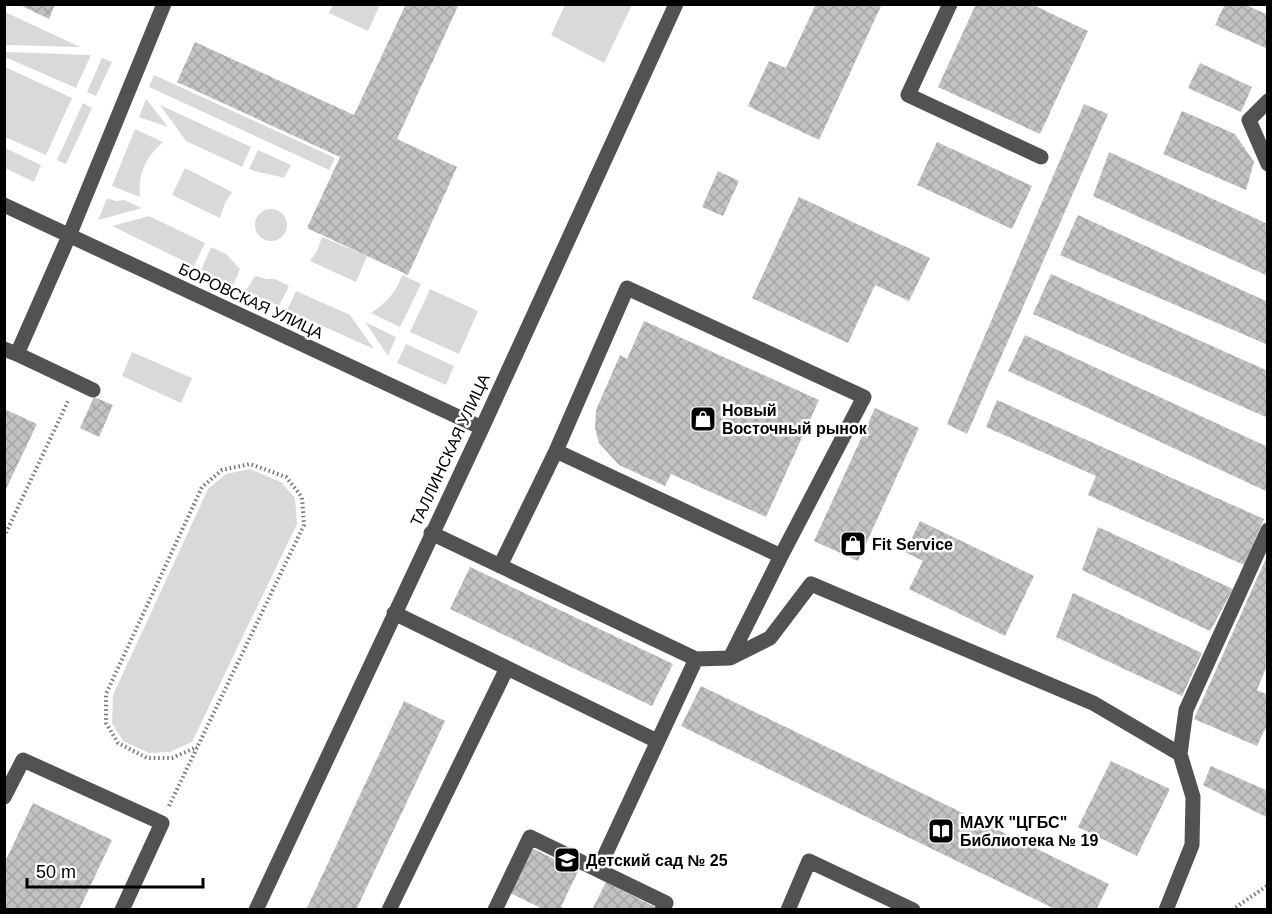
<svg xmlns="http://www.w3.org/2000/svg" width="1272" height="914" font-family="Helvetica,sans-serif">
<defs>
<pattern id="building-cross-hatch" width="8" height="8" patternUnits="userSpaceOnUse" patternTransform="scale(1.5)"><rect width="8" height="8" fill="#c2c2c2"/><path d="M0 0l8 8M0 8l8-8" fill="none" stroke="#a5a5a5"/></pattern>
</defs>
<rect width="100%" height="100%" fill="#fff"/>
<path fill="#d9d9d9" d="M333,5V4L380,5L368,31L329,13Z
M565,5H632L604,63L551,35Z
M4,12H5L80,47L5,45Z
M5,52L91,55L76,88L5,57Z
M102,58L112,62L96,96L87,92Z
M5,67L72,98L46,155L5,137Z
M154,75L335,158L329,170L149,87Z
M146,99L168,127L139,117Z
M83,103L92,108L66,164L57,160Z
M160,105L251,147L242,167L186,141Z
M135,129L163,142C145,158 138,173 140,197L112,186Z
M5,148L41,165L34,182L5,168Z
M258,150L291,165L284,178C272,174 262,174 249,169Z
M185,168L232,192L225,203L220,218L172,195Z
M107,198L116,201L124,200L142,208L98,220Z
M255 225a16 16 0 1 1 32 0a16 16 0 1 1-32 0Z
M149,216L205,243L194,266L112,226Z
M322,237L367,256L356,282L310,261L317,251Z
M211,247L226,254L240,269L233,285L201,270Z
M402,275L421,284L400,327L371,313C386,303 396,293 402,275Z
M255,276L267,279H275L289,286L279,306L246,291Z
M430,289L478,311L459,354L410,332Z
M296,291L350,315L374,349L287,310Z
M365,322L396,337L388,356Z
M406,344L454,366L446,385L397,363Z
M132,352L192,378L181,403L122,376Z
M250,469L281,482L295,498L297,524L192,742L170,752L149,753L123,741L112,723L113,695L208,489L226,474Z"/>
<path fill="url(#building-cross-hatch)" d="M18,4H55L49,19Z
M406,4H459L397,139L457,167L408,275L307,228L340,157L177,82L195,42L354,115Z
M816,4H882L819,140L748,106L769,61L786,68Z
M976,4H1031L1088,31L1040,134L938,87Z
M1225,4H1244L1268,15V49L1215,25Z
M1200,63L1252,87L1241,112L1188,88Z
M1084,104L1108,114L967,434L947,424Z
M1182,111L1235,134L1254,162L1246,190L1163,154Z
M937,142L1032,186L1012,229L917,185Z
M1109,152L1268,224V276L1093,196Z
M718,171L739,181L723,216L702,207Z
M799,197L930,258L909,301L875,285L848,343L752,298Z
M1078,215L1268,302V345L1060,255Z
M1051,274L1268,371V418L1033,314Z
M644,321L819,400L766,517L671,474L665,486L619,465L599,443L595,428L596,410L620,355L627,359Z
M1025,335L1268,447V492L1008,371Z
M94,397L113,405L99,437L80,428Z
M997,400L1264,519L1244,565L1088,495L1096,476L986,427Z
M875,408L919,428L858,561L814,541Z
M4,409L37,424L4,493Z
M920,521L1034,576L1005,636L909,589L923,561L905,552Z
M1098,527L1233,589L1210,631L1082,570Z
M1268,554V663L1257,690L1268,695V723L1257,746L1194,719Z
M470,567L673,664L652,706L450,609Z
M1073,593L1202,653L1182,696L1056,637Z
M701,686L1109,884L1096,910H1057L681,726Z
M404,701L445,721L356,910H306Z
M1111,761L1170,789L1137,856L1078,827Z
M1211,766L1268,791V818L1203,785Z
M33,803L112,840L79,910H4V864Z
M530,847L578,871L561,907L567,910H538L539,907L508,892Z
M606,882L655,907L654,910H592Z"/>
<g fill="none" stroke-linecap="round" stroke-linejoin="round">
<path stroke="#747474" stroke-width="4" stroke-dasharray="1.5 3" stroke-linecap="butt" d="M4,537L69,399
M169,806L304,525L302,497L286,477L250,464L222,470L202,487L106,694V723L118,743L147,758H172L197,747
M1232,910L1268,885"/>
<path stroke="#525252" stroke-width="15" d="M950,4L908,95L1041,157
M1268,101L1249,120L1268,164
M4,205L482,428
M4,349L17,354L69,236L164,4
M17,354L93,390
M556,451L781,556
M431,533L696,659L730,658L770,638L811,584L1093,703L1180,754
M500,566L556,451L627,288L864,397L781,556L730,658
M507,668L657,741
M4,797L23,760L162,823L122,910
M598,870L696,659
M256,910L482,428L676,4
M389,910L507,668L394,613
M495,910L530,837L666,903L662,910
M788,910L809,861L913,910
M1166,910L1192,845L1193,797L1180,754L1186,710L1268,530"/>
</g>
<defs>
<g id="shop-square" transform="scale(1.35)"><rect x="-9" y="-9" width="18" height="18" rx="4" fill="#000" stroke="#fff"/><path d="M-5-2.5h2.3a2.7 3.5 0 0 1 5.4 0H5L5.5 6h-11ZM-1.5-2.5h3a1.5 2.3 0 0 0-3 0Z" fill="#fff"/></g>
<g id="library-square" transform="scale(1.35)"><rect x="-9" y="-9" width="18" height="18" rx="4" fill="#000" stroke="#fff"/><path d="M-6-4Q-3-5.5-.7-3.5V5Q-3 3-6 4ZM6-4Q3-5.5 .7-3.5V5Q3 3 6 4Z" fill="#fff"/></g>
<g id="school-square" transform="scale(1.35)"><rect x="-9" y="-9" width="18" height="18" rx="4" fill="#000" stroke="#fff"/><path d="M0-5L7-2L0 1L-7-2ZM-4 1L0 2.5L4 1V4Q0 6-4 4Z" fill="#fff"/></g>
</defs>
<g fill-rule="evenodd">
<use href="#shop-square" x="703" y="419"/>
<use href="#shop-square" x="853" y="544"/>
<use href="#library-square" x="941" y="831"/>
<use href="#school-square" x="567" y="860"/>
</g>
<g text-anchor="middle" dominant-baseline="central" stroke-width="5" stroke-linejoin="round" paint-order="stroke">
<g font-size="16" fill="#000" stroke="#fff">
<text transform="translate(251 301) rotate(25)">БОРОВСКАЯ УЛИЦА</text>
<text transform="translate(450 450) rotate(-65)">ТАЛЛИНСКАЯ УЛИЦА</text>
</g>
<g font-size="16" font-weight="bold" fill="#000" stroke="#fff" text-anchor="start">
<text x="722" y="410">Новый<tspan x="722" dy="18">Восточный рынок</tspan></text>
<text x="872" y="544">Fit Service</text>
<text x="960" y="822">МАУК "ЦГБС"<tspan x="960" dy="18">Библиотека № 19</tspan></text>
<text x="586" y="860">Детский сад № 25</text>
</g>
</g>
<rect width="1272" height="914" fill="none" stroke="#000000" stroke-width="12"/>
<path d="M27 878v9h176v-9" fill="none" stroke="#000000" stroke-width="3"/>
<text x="36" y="878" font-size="18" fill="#000000" stroke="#ffffff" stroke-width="4.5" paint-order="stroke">50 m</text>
</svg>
